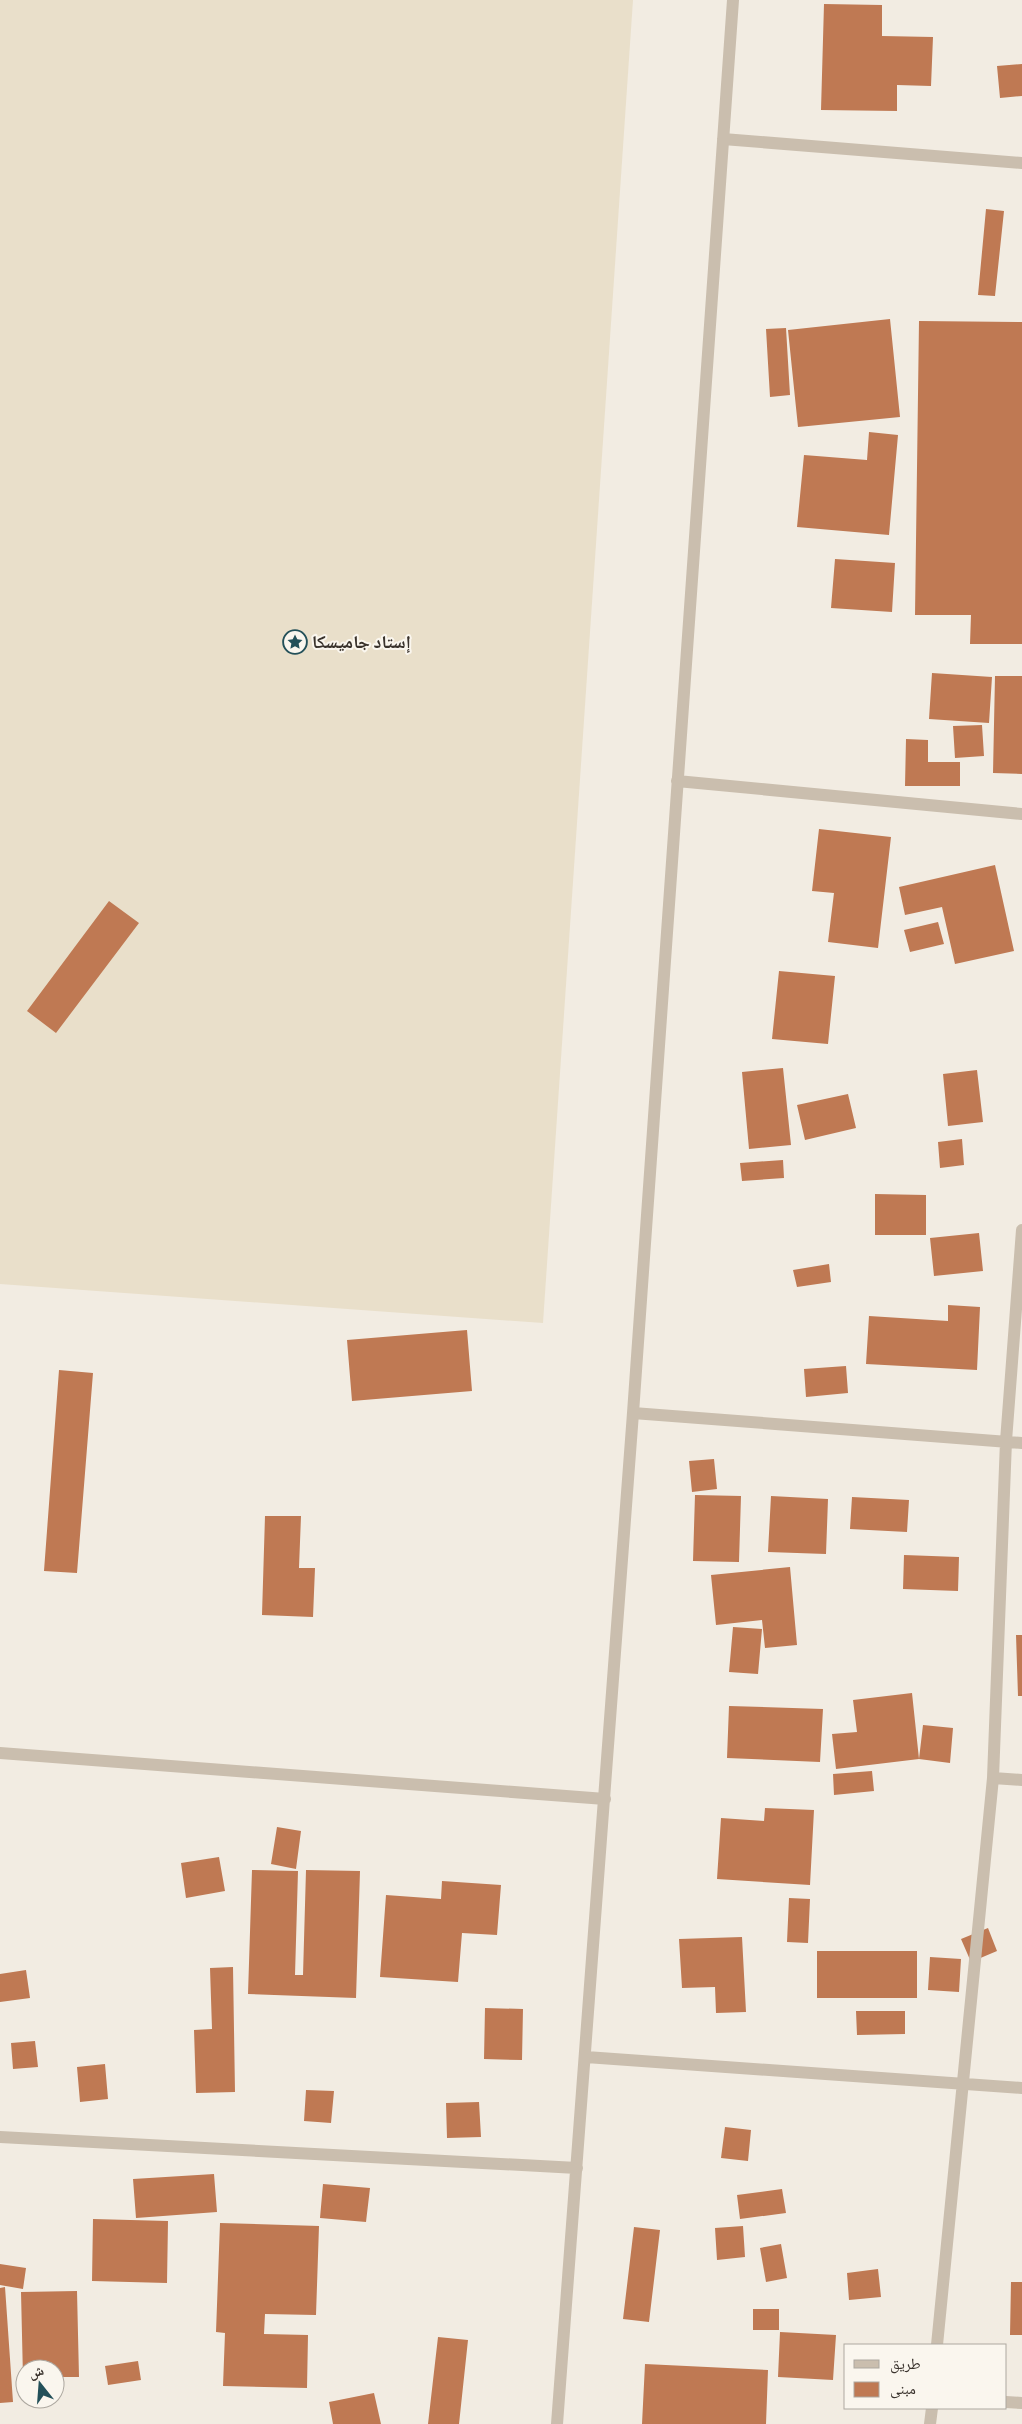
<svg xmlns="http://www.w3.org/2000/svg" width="1022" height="2424" font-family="'Source Sans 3','Noto Naskh Arabic',sans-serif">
<rect width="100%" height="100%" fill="#f2ece2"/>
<path fill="#e9dfca" d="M0,0H633L543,1323L0,1284Z"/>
<path fill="#bf7953" d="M824,4L882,5V36L933,37L931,86L897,85V111L821,110Z
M1022,64V96L1000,98L997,66Z
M986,209L1004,211L995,296L978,295Z
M890,319L900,417L798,427L788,330Z
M919,321L1022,322V644H970L971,615H915Z
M786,328L790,395L770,397L766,329Z
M869,432L898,435L889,535L797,527L804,455L867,460Z
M835,559L895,563L892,612L831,608Z
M932,673L992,677L989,723L929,719Z
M995,676H1022V774L993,773Z
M982,725L984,756L955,758L953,726Z
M906,739L928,740V762H960V786H905Z
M819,829L891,837L878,948L828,942L834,893L812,891Z
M995,865L1014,951L955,964L942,907L905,915L899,887Z
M109,901L139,923L56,1033L27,1011Z
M938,922L944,944L910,952L904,930Z
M779,971L835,976L828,1044L772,1039Z
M783,1068L791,1145L749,1149L742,1072Z
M977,1070L983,1122L948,1126L943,1074Z
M848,1094L856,1128L805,1140L797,1105Z
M962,1139L964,1165L940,1168L938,1142Z
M783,1160L784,1178L742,1181L740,1163Z
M875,1194L926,1195V1235H875Z
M979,1233L983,1271L934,1276L930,1238Z
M829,1264L831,1282L797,1287L793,1270Z
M948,1305L980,1307L977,1370L866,1364L869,1316L948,1321Z
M467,1330L472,1391L352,1401L347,1340Z
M846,1366L848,1393L806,1397L804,1369Z
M59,1370L93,1373L77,1573L44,1571Z
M714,1459L717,1489L692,1492L689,1461Z
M695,1495L741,1496L739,1562L693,1561Z
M771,1496L828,1499L826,1554L768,1552Z
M852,1497L909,1500L907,1532L850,1529Z
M265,1516H301L299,1568H315L313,1617L262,1615Z
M904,1555L959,1557L958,1591L903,1589Z
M790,1567L797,1645L765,1648L762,1620L716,1625L711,1575Z
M733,1627L762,1629L758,1674L729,1672Z
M1016,1635H1022V1696H1018Z
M912,1693L919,1759L836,1769L832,1734L857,1732L853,1700Z
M729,1706L823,1709L820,1762L727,1758Z
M923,1725L953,1728L950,1763L919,1759Z
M872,1771L874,1791L834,1795L833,1774Z
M765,1808L814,1810L810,1885L717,1879L721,1818L764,1821Z
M277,1827L301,1831L296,1869L271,1864Z
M219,1857L225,1891L186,1898L181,1863Z
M252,1870L298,1871L295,1975H303L306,1870L360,1871L356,1998L248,1994Z
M442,1881L501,1885L497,1935L462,1933L458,1982L380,1977L386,1895L441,1899Z
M789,1898L810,1899L808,1943L787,1942Z
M988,1928L997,1951L971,1962L961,1939Z
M742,1937L746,2012L716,2013L715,1987L682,1988L679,1939Z
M817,1951H917V1998H817Z
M930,1957L961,1959L959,1992L928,1990Z
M233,1967L235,2092L196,2093L194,2030L212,2029L210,1968Z
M26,1970L30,1998L0,2002V1974Z
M485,2008L523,2009L522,2060L484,2059Z
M856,2011H905V2034L857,2035Z
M35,2041L38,2067L13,2069L11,2043Z
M105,2064L108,2099L80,2102L77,2067Z
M306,2090L334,2091L331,2123L304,2121Z
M479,2102L481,2137L447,2138L446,2103Z
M725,2127L751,2130L748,2161L721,2158Z
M214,2174L217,2212L136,2218L133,2179Z
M323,2184L370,2188L366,2222L320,2218Z
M782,2189L786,2213L740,2219L737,2195Z
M93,2219L168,2221L167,2283L92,2281Z
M220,2223L319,2226L316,2315L265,2314L264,2334L308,2335L307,2388L223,2386L225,2333L216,2332Z
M743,2226L745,2257L717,2260L715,2228Z
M634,2227L660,2230L649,2322L623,2319Z
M781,2244L787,2278L766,2282L760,2248Z
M0,2264L26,2268L23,2289L0,2285Z
M878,2269L881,2297L849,2300L847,2273Z
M1011,2282H1022V2335H1010Z
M5,2287L13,2402L0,2403V2288Z
M77,2291L79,2377H55V2369H25V2378H23L21,2292Z
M753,2309H779V2330H753Z
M780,2332L836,2335L833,2380L778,2377Z
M438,2337L468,2340L459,2424H428Z
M138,2361L141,2380L108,2385L105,2366Z
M645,2364L768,2370L766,2424H642Z
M374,2393L381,2424H333L329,2402Z"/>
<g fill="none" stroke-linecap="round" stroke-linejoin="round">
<path stroke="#cabeae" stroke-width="12" d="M723,139L1022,163
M677,781L1022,814
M633,1413L1022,1443
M0,1753L605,1799
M993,1778L1022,1780
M586,2057L1022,2088
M0,2137L577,2168
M937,2345L993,1778L1006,1441L1022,1230
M1006,2402L1022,2403
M557,2424L633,1413L733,0
M930,2424L932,2408"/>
</g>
<defs>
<g id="sight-ring" transform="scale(1.25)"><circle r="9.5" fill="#faf6ee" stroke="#235059" stroke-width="1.5"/><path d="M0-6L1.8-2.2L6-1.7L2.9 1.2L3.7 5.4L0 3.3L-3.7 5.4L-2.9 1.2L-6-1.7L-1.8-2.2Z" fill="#235059"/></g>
</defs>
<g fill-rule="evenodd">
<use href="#sight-ring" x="295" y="642"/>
</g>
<g text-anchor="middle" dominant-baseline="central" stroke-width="4" stroke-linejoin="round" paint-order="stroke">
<g font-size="18" font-weight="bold" fill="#39322c" stroke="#faf6ee" text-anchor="start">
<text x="312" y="642">إستاد جاميسكا</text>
</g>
</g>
<rect x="844" y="2344" width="162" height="65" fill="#faf6ee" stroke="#ada8a0"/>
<rect x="854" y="2360" width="25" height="8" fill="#cabeae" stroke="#ada8a0"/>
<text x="890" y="2369" font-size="15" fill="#39322c">طريق</text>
<rect x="854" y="2382" width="25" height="15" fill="#bf7953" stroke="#ada8a0"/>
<text x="890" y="2394" font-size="15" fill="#39322c">مبنى</text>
<g transform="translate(40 2384) rotate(343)"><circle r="24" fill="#faf6ee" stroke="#ada8a0"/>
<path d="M0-4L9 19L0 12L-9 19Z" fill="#235059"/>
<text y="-8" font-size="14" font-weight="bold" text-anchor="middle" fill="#39322c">ش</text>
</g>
</svg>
